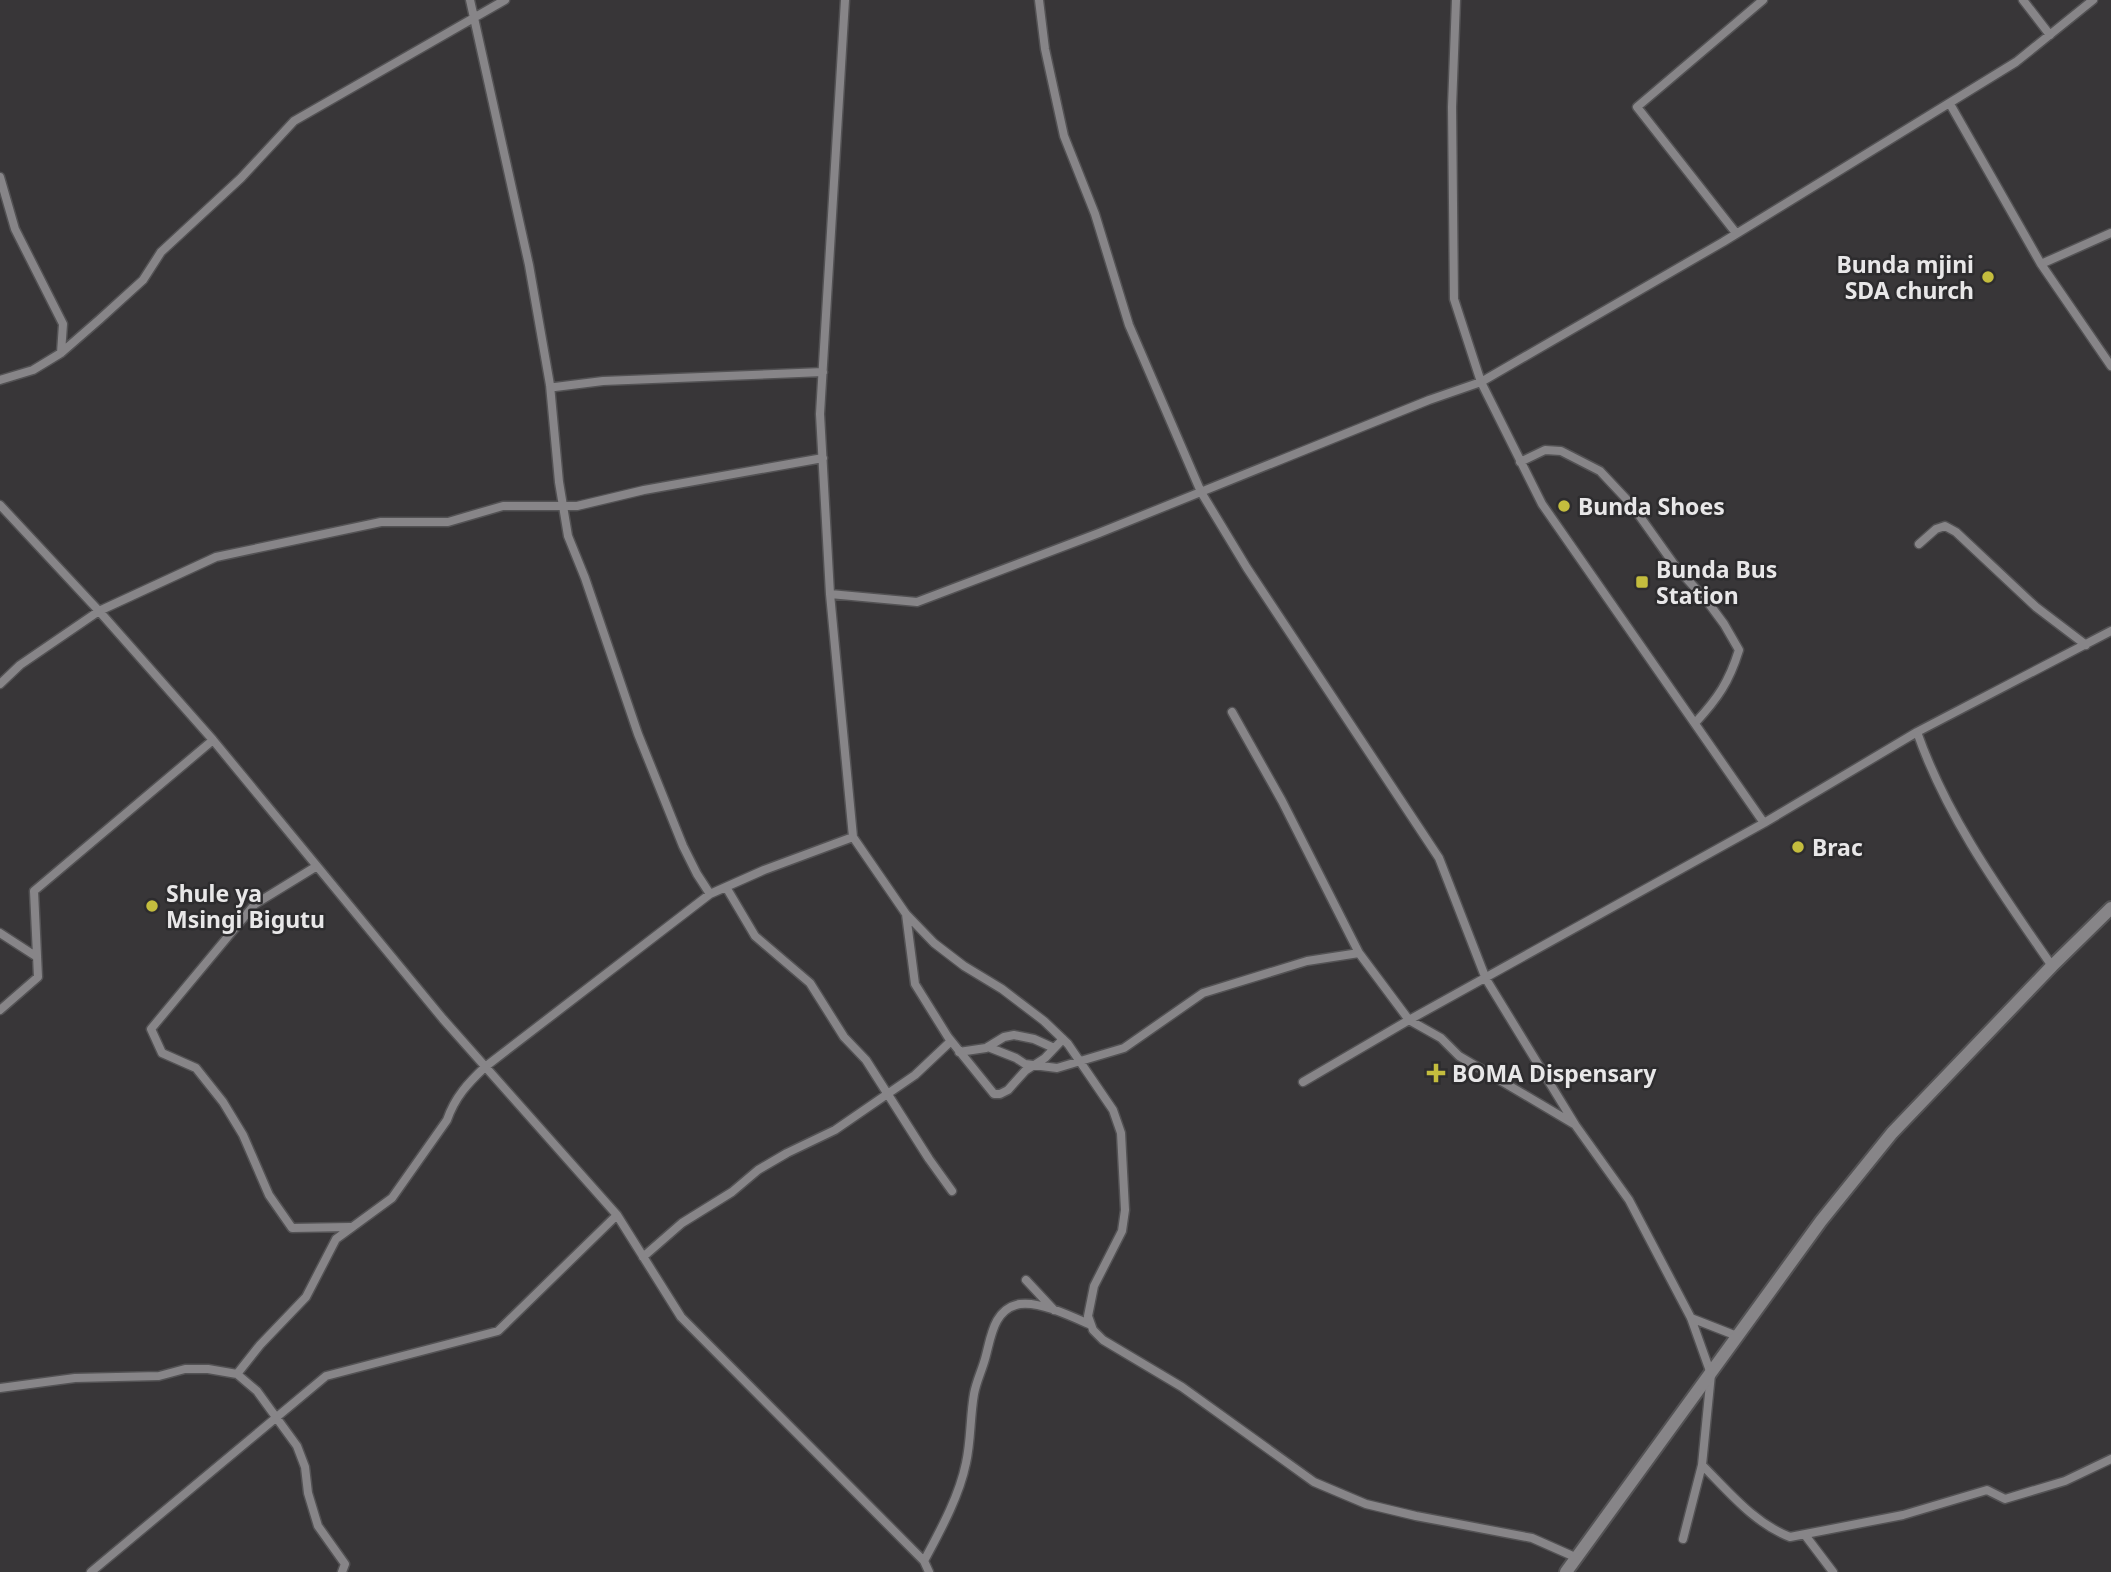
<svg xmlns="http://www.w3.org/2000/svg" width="2111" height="1572" font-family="'Noto Sans',sans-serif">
<rect width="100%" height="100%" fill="#383638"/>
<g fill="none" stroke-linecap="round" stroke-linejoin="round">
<g stroke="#535254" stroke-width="11">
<path id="street" d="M470,0L529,265L550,385L559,482L568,536L585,578L638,734L683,846L697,874L710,894
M845,0L820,414L830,594L853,837L906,914L934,943L964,966L1002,989L1044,1021L1068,1044L1113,1110L1121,1133L1125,1210L1122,1231L1094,1286L1088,1316L1093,1330L1103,1340L1182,1387L1314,1482L1366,1504L1416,1516L1532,1538L1575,1557
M1039,0L1045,49L1064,136L1095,214L1129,325L1201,492L1247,568L1439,858L1486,979L1576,1126L1629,1200L1691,1318L1711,1374L1702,1465C1729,1492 1754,1523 1790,1537L1903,1515L1987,1490L2005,1499L2065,1481L2111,1459
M1456,0L1452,107L1454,299L1481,382L1542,504L1764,823
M2023,0L2050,35
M1950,104L2041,264L2111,366
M0,177L15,229L63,324L61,353
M1736,233L1637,107L1763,0
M2041,264L2111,233
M0,380L33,370L61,353L100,319L143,280L161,252L241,178L294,121L505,0
M550,385L555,387L603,381L823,372
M1520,462L1545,450L1561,451L1600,471L1631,504L1676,567L1707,601L1724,624L1739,650C1729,682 1718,698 1696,722
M0,505L99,611L213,740L443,1019L617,1215L681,1317L924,1561L929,1572
M1919,544L1936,529L1945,526L1956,532L2036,607L2086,645
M830,594L917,602L1099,533L1429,400L1481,382L1723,242L2016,62L2093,0
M0,684L20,665L99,611L216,557L381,522H448L503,506H577L644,490L823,458
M1232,712L1282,801L1359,953
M1917,732C1947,818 2001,892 2052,966
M317,866L255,904L151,1029L162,1053L196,1068L223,1102L243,1135L269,1195L292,1228L350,1227
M726,887L755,936L810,983L844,1037L866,1060L929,1159L952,1191
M906,914L915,984L948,1037L994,1094H1000L1008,1090L1025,1071L1045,1058L1063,1039
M0,933L37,957
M0,1010L38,977L34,891L213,740
M988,1047L1016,1058L1025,1064L1057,1068L1124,1048L1203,993L1307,961L1359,953L1409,1020L1441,1038L1459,1056L1574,1124
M959,1052L986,1048L1004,1037L1014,1035L1034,1039L1054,1048
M1303,1082L1409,1020L1764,823L1917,732L2111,631
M643,1257L682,1223L732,1192L758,1170L787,1153L835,1130L915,1075L951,1041
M1026,1280L1054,1310
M1691,1318L1737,1336
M237,1374L257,1391L297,1446L305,1467L308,1493L318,1526L345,1564L342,1572
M0,1388L75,1378L159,1376L185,1369H208L237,1374L260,1345L306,1297L336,1239L392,1198L447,1120C455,1097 468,1083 485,1067L710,894L764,870L853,837
M1805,1535L1833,1572
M1683,1539L1702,1465
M924,1561C940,1531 959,1497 966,1463C971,1441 970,1417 974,1394C976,1382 982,1370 985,1359C991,1338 993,1309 1020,1304C1040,1301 1073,1317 1091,1325
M91,1572L326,1376L498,1331L617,1215"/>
</g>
<g stroke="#535254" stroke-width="16">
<path id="secondary" d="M1566,1572L1821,1221L1892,1133L2052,966L2111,908"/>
</g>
<use href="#street" stroke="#878588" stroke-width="8"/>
<use href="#secondary" stroke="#878588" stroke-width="12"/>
</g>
<g fill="#c4bd3e" stroke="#2d2c2e" stroke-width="2.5">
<circle cx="1988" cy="277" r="7"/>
<circle cx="1564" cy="506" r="7"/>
<rect x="1635" y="575" width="14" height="14" rx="3.5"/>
<circle cx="1798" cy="847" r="7"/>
<circle cx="152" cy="906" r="7"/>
<path d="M1432.5 1062.5h7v7h7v7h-7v7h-7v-7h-7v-7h7z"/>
</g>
<g text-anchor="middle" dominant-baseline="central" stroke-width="5" stroke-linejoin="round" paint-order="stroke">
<g font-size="23" font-weight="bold" fill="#e8e7e8" stroke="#2d2c2e" text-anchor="start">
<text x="1974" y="264" text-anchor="end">Bunda mjini<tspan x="1974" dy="26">SDA church</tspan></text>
<text x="1578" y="506">Bunda Shoes</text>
<text x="1656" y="569">Bunda Bus<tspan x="1656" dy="26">Station</tspan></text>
<text x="1812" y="847">Brac</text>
<text x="166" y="893">Shule ya<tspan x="166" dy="26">Msingi Bigutu</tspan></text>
<text x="1452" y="1073">BOMA Dispensary</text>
</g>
</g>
</svg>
